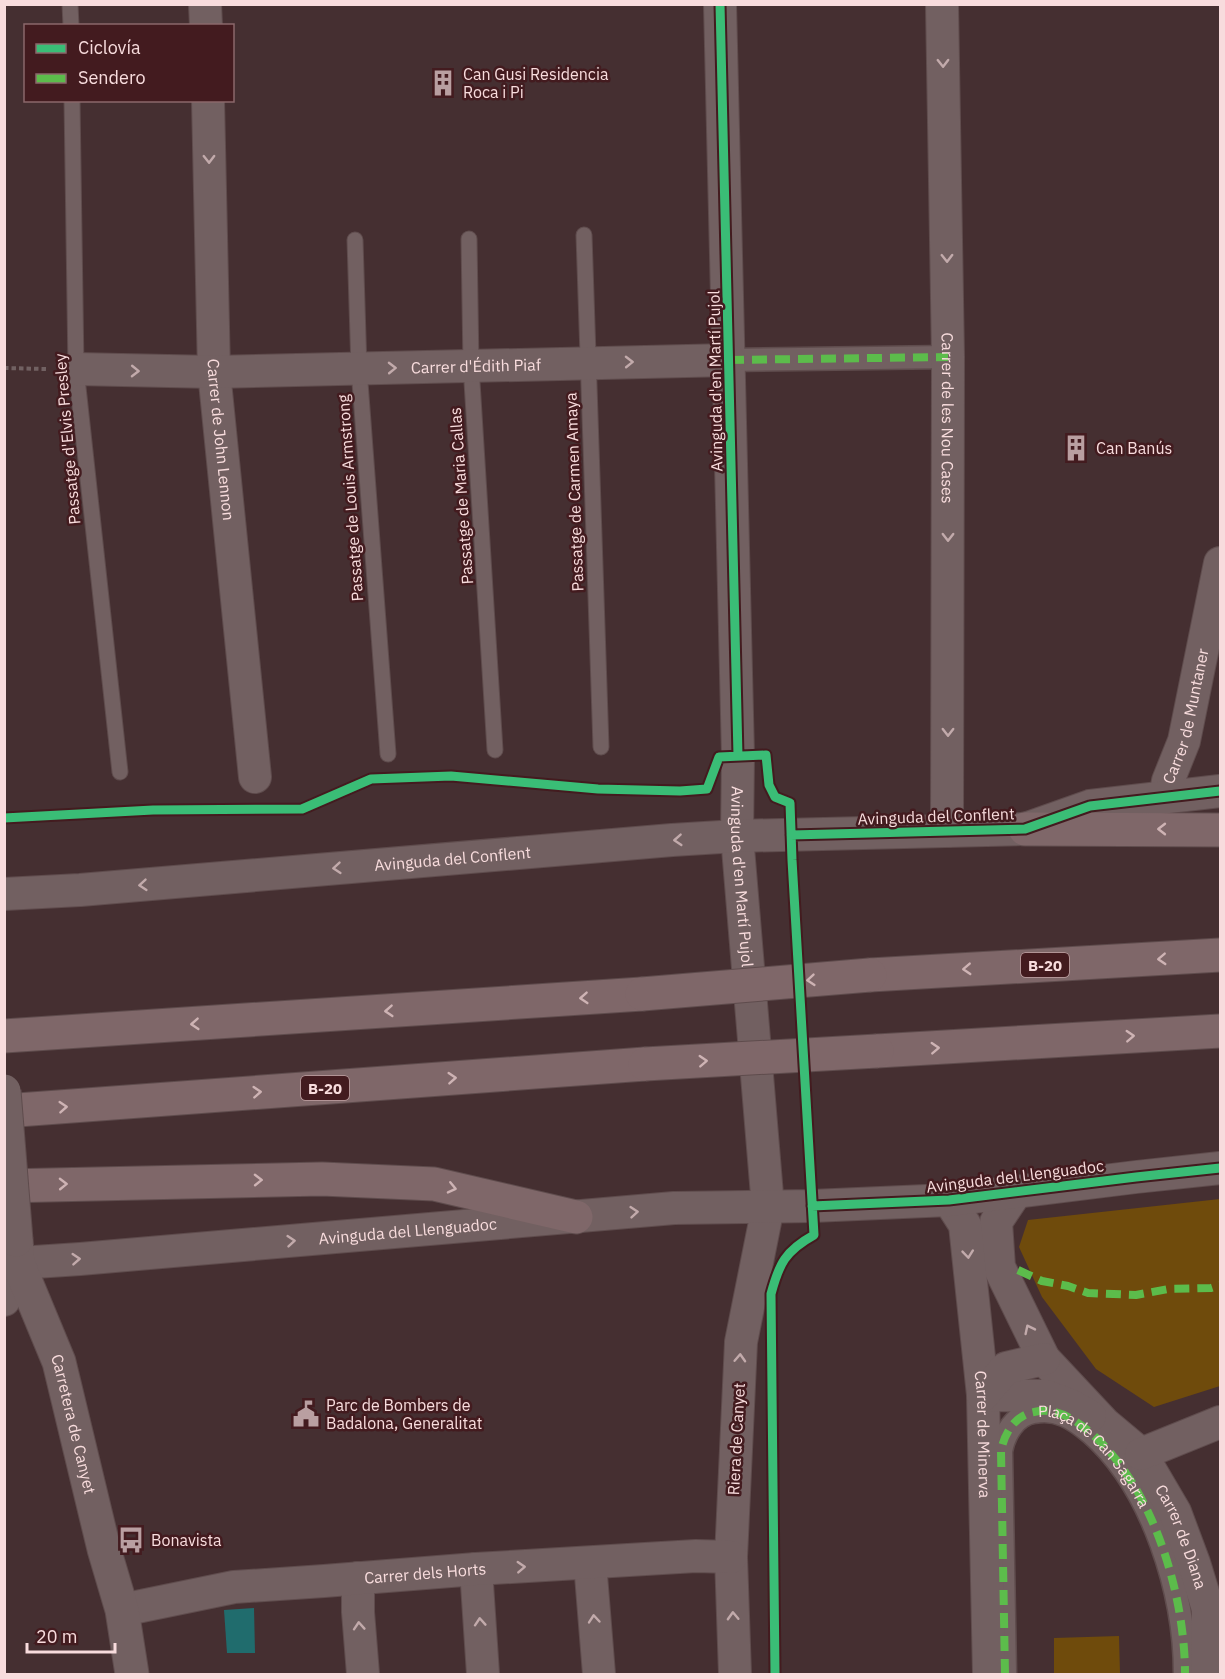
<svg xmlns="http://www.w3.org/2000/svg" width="1225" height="1679" font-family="'IBM Plex Sans',sans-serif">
<rect width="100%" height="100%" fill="#452f31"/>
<path fill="#6f4b0c" d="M1220,1199V1386L1154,1407L1096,1369L1042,1297L1019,1247L1028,1220Z
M1119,1636L1120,1674H1054V1638Z"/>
<path fill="#206c6d" d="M254,1608L255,1653H227L224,1610Z"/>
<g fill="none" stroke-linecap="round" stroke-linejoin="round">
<g stroke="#5f4c4d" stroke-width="17">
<path id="service" d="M70,4L71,26
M72,100L76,369L120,772
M584,235L601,747
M469,239L471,366L495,750
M355,240L359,369L388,754"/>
</g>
<g stroke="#5f4c4d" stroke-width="25">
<path id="pedestrian" d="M729,360L948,357
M1005,1674L1001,1451C1004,1434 1015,1415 1034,1412C1057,1407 1074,1419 1091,1433C1153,1487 1185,1594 1185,1674"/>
</g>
<g stroke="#5f4c4d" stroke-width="34">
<g id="minor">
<path d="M205,4L206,26"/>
<path id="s1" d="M720,4L738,756L737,836L768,1207L741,1342L731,1557L735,1674"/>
<path id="s2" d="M942,4L948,357L947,831"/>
<path id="s3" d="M208,100L214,372L255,777"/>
<path id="s4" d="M76,369L214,372L729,360"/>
<path id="s5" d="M1165,797L1168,781L1184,741L1220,563"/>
<path id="s6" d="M4,894L80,890L672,840L737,836L1025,829L1090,806L1220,791"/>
<path id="s7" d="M1016,1192L996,1222L999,1267L1044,1359L1104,1423L1141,1454L1175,1512L1194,1563L1208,1609L1207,1674"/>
<path id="s8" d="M949,1200L965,1225L983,1395L989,1674"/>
<path id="s9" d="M4,1264L80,1259L674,1208L812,1206L949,1200L1136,1177L1220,1168"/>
<path d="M4,1300L18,1263"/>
<path d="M983,1395L1046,1396L1068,1404L1090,1416"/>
<path d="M983,1395L1006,1368L1044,1359"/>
<path d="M1141,1454L1220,1422"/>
<path d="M590,1563L599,1674"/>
<path d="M476,1569L483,1674"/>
<path d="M358,1578V1612L363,1674"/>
<path id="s10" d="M122,1610L234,1587L324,1581L476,1569L696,1556L731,1557"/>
</g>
</g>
<g stroke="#5f4c4d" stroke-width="35">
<g id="tertiary">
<path id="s11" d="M16,1240L18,1263L59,1362L104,1549L122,1610L132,1674"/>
</g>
</g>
<g stroke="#5f4c4d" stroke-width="35">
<path id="motorway" d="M1025,829L1220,830
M870,975L1220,955
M4,1036L642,994
M877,1051L1220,1031
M4,1111L645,1064
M4,1186L322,1179L434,1184L576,1217"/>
</g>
<path stroke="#716162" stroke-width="4" stroke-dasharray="4.5 3" stroke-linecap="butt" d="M4,368L46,369"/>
<use href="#service" stroke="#726061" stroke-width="15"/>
<use href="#pedestrian" stroke="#726061" stroke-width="22"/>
<use href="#minor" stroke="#726061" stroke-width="32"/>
<use href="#tertiary" stroke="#726061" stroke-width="33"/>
<use href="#motorway" stroke="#7f6769" stroke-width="33"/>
<g stroke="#5f4c4d" stroke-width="35" stroke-linecap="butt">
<path id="tertiary-bridge" d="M4,1091L16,1240"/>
</g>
<g stroke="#5f4c4d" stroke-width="35" stroke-linecap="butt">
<path id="motorway-bridge" d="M642,994L870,975
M645,1064L877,1051"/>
</g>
<use href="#tertiary-bridge" stroke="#726061" stroke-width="33"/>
<use href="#motorway-bridge" stroke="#7f6769" stroke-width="33"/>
<g stroke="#5cbc4b" stroke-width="8" stroke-dasharray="15 8" stroke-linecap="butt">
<path d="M729,360L948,357"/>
<path d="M1018,1270L1042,1281L1068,1286L1088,1293L1136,1295L1168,1289L1211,1288L1220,1285"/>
<path id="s12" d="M1005,1674L1001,1451C1004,1434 1015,1415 1034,1412C1057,1407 1074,1419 1091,1433C1153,1487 1185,1594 1185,1674"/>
</g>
<g stroke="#431b1f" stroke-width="13">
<path id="cycleway" d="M720,4L738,756
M4,818L153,810L302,809L371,779L451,776L598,789L680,791L707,789L719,757L766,755L769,785L775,797L790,803L792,860L814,1235C785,1251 779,1264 771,1294L775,1674
M791,835L1025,829L1090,806L1220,791
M812,1206L949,1200L1136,1177L1220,1168"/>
</g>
<use href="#cycleway" stroke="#3abd76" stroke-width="9"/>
</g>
<defs><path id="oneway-chevron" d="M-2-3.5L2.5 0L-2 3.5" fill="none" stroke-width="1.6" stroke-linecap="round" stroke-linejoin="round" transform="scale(1.5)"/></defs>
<g stroke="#c2aaab">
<use href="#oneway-chevron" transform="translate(943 63) rotate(89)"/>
<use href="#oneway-chevron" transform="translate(209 159) rotate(89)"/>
<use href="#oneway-chevron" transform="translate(947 258) rotate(89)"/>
<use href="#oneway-chevron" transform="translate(629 362) rotate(-1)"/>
<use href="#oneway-chevron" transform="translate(392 368) rotate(-1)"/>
<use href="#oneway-chevron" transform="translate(135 371) rotate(1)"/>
<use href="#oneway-chevron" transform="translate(948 537) rotate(90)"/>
<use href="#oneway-chevron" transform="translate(948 732) rotate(90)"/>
<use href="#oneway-chevron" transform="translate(678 840) rotate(176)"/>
<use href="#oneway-chevron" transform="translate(337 868) rotate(175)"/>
<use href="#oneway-chevron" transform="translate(143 885) rotate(175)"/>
<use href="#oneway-chevron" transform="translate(634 1212) rotate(-5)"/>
<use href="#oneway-chevron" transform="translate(291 1241) rotate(-5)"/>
<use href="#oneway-chevron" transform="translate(968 1254) rotate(84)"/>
<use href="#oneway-chevron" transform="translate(76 1259) rotate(-4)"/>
<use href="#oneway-chevron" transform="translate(1029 1329) rotate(-116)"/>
<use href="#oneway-chevron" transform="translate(740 1358) rotate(-87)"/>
<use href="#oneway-chevron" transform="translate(521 1567) rotate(-3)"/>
<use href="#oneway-chevron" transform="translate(733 1616) rotate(-92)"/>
<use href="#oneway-chevron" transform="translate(594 1619) rotate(-95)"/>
<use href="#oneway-chevron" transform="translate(480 1622) rotate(-94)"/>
<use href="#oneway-chevron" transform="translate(359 1626) rotate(-94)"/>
</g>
<g stroke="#ceb3b4">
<use href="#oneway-chevron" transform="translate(1162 829) rotate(-180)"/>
<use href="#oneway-chevron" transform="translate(1162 959) rotate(177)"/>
<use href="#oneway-chevron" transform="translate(967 969) rotate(177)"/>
<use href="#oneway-chevron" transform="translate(811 980) rotate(175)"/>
<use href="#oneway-chevron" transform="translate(584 998) rotate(176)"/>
<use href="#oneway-chevron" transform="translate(389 1011) rotate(176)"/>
<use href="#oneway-chevron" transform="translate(195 1024) rotate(176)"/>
<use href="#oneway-chevron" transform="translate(1130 1036) rotate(-3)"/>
<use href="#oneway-chevron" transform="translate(935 1048) rotate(-3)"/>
<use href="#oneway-chevron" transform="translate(703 1061) rotate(-3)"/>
<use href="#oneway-chevron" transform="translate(452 1078) rotate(-4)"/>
<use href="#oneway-chevron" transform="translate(257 1092) rotate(-4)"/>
<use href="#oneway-chevron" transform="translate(63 1107) rotate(-4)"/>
<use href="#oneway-chevron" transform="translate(258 1180) rotate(-1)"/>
<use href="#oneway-chevron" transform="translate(63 1184) rotate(-1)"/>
<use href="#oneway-chevron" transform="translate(452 1188) rotate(13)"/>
</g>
<defs>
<g id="building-bare" transform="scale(2.07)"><path d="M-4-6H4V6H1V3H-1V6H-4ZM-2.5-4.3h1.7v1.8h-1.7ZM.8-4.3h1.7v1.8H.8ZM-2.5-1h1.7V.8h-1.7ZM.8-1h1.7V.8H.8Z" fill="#b99fa1" stroke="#431b1f" stroke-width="2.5" paint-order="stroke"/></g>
<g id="civic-bare" transform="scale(2.07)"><path d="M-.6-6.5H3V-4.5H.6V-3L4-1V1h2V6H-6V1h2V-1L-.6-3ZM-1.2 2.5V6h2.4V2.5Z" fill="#b99fa1" stroke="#431b1f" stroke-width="2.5" paint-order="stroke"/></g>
<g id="bus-bare" transform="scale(2.07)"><path d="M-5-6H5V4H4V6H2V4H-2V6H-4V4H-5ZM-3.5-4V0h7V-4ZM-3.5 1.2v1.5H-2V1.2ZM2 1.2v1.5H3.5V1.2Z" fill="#b99fa1" stroke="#431b1f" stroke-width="2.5" paint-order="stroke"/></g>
</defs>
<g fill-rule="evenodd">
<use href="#building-bare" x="443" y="83"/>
<use href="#building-bare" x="1076" y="448"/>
<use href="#civic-bare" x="306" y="1414"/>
<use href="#bus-bare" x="131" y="1540"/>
</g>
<g text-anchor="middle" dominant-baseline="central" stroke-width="5" stroke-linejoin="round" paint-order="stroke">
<g fill="#431b1f" stroke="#c2a2a4" stroke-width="1.5">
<rect x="1021" y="953" width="48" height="24" rx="4.5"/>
<rect x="301" y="1076" width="48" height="24" rx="4.5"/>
</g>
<g font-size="15" font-weight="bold" fill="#f8dcdd">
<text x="1045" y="965">B-20</text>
<text x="325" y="1088">B-20</text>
</g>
<g font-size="16" fill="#f8dcdd" stroke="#431b1f" text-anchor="start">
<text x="463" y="74">Can Gusi Residencia<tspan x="463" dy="18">Roca i Pi</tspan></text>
<text x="1096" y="448">Can Banús</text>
<text x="326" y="1405">Parc de Bombers de<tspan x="326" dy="18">Badalona, Generalitat</tspan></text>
<text x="151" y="1540">Bonavista</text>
</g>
<g font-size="16" fill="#f8dcdd" stroke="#431b1f">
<text stroke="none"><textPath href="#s4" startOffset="400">Carrer d'Édith Piaf</textPath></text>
<text transform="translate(715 381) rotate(-91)">Avinguda d'en Martí Pujol</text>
<text stroke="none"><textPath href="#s2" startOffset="414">Carrer de les Nou Cases</textPath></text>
<text transform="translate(67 439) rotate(-95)">Passatge d'Elvis Presley</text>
<text stroke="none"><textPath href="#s3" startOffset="340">Carrer de John Lennon</textPath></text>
<text transform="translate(574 492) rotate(-92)">Passatge de Carmen Amaya</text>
<text transform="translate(461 496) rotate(-94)">Passatge de Maria Callas</text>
<text transform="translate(350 498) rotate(-94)">Passatge de Louis Armstrong</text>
<text stroke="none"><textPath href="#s5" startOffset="84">Carrer de Muntaner</textPath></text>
<text transform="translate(936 816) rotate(-2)">Avinguda del Conflent</text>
<text stroke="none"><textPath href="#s6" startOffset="450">Avinguda del Conflent</textPath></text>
<text stroke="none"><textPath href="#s1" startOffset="873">Avinguda d'en Martí Pujol</textPath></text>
<text transform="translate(1015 1176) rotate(-7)">Avinguda del Llenguadoc</text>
<text stroke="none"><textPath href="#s9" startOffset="405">Avinguda del Llenguadoc</textPath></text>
<text stroke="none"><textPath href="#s11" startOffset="194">Carretera de Canyet</textPath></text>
<text stroke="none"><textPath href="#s8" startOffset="240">Carrer de Minerva</textPath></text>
<text transform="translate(736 1439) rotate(-87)">Riera de Canyet</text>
<text stroke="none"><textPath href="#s12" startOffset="357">Plaça de Can Sagarra</textPath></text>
<text stroke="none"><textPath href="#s7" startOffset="412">Carrer de Diana</textPath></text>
<text stroke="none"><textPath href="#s10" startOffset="306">Carrer dels Horts</textPath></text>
</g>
</g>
<rect width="1225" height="1679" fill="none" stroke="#f8dcdd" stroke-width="12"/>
<rect x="24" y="24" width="210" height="78" fill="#431b1f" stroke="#8b686b" stroke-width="1.5"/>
<rect x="36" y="44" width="30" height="9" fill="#3abd76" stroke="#8b686b" stroke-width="1.5"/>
<text x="78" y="54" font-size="18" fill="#f8dcdd">Ciclovía</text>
<rect x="36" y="74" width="30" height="9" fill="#5cbc4b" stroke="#8b686b" stroke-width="1.5"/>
<text x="78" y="84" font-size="18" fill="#f8dcdd">Sendero</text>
<path d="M27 1643v9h88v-9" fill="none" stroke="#f8dcdd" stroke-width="3"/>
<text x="36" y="1643" font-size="18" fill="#f8dcdd" stroke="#431b1f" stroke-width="4.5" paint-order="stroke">20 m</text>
</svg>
